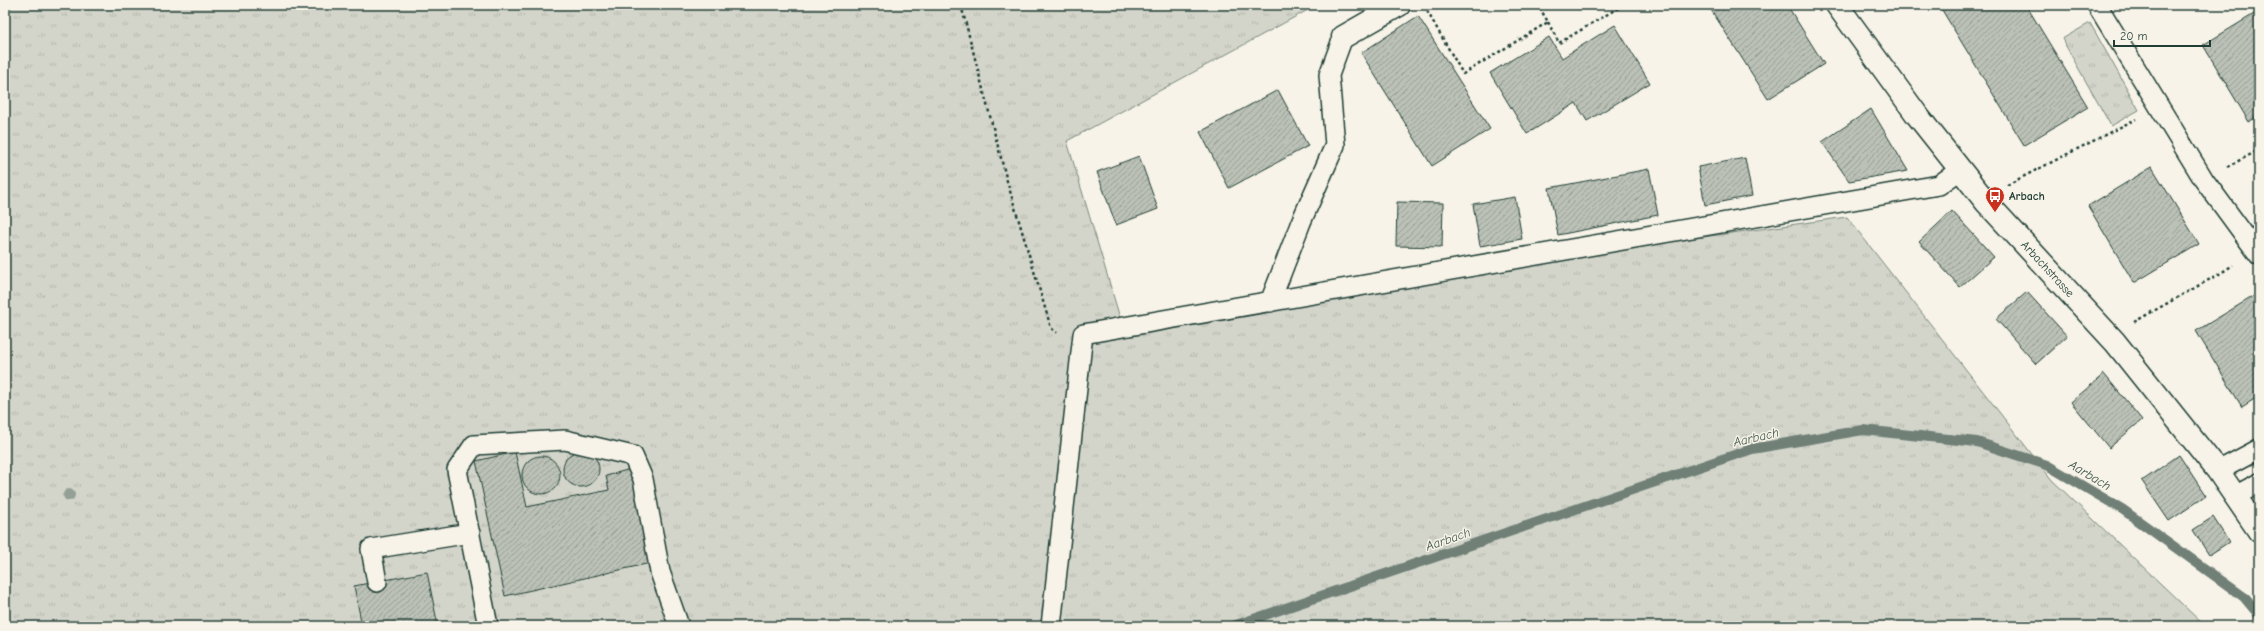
<svg xmlns="http://www.w3.org/2000/svg" width="2264" height="631" font-family="'Comic Neue',sans-serif">
<defs>
<pattern id="grass-tufts" width="24" height="20" patternUnits="userSpaceOnUse"><rect width="24" height="20" fill="#d3d5ca"/><path d="M3 7l-1-3M5 7V3M7 7l1-3M15 17l-1-3M17 17v-4M19 17l1-3" fill="none" stroke="#b5b8ae"/></pattern>
<pattern id="building-hatch" width="6" height="6" patternUnits="userSpaceOnUse"><rect width="6" height="6" fill="#bbc1b6"/><path d="M-1 1l2-2M0 6l6-6M5 7l2-2" fill="none" stroke="#979e95"/></pattern>
</defs>
<rect width="100%" height="100%" fill="#f7f3e8"/>
<filter id="ink" filterUnits="userSpaceOnUse"><feTurbulence type="fractalNoise" baseFrequency=".025" numOctaves="2"/><feDisplacementMap in="SourceGraphic" scale="8" xChannelSelector="R" yChannelSelector="G"/><feConvolveMatrix kernelMatrix="1 2 1 2 8 2 1 2 1" color-interpolation-filters="sRGB"/></filter>
<g filter="url(#ink)">
<path fill="url(#grass-tufts)" stroke="#79897f" d="M5,5H1317L1067,141L1120,318L1847,217L2052,480L2205,626H5Z
M2090,23L2139,110L2111,126L2062,39Z"/>
<g fill="none" stroke-linecap="round" stroke-linejoin="round">
<path stroke="#6f8077" stroke-width="10" d="M1233,626L1752,449L1863,430L1977,442L2047,465L2122,509L2244,597L2259,615"/>
</g>
<path fill="url(#building-hatch)" stroke="#1f3d34" d="M1708,5H1787L1824,64L1768,99Z
M1939,5H2026L2088,107L2024,145Z
M2259,11V115L2249,122L2203,45Z
M1418,16L1490,129L1432,166L1361,53Z
M1615,25L1650,83L1587,121L1576,103L1527,134L1490,73L1549,37L1562,58Z
M1278,90L1308,146L1229,188L1200,132Z
M1871,109L1908,171L1849,181L1822,142Z
M1139,156L1158,209L1116,225L1097,172Z
M1745,158L1752,196L1705,205L1698,167Z
M2152,167L2199,244L2134,283L2088,206Z
M1649,169L1658,215L1558,235L1549,188Z
M1515,197L1522,239L1480,246L1473,204Z
M1397,202L1443,203L1442,247L1396,246Z
M1952,211L1994,257L1960,287L1919,242Z
M2027,292L2067,336L2036,364L1996,319Z
M2259,293V396L2242,407L2196,331Z
M2104,374L2142,420L2109,448L2071,402Z
M563 469a18 18 0 1 1 36 0a18 18 0 1 1-36 0Z
M515,452L527,507L609,490L606,476L634,468L655,562L505,596L476,461Z
M2179,455L2206,496L2169,521L2142,481Z
M522 475a19 19 0 1 1 38 0a19 19 0 1 1-38 0Z
M2213,517L2229,542L2209,555L2193,530Z
M427,572L438,626H362L354,586Z"/>
<g fill="none" stroke-linecap="round" stroke-linejoin="round">
<g stroke="#1f3d34" stroke-width="22">
<path id="lane" d="M2097,5L2204,180L2259,255
M1270,302L1301,222L1335,145L1329,75L1343,37
M2218,471L2259,449
M2235,496L2259,483
M377,582L371,549L470,533
M488,626L457,470L474,445L565,440L633,456L643,479L660,572L679,626
M1051,626L1083,334L1939,185L1960,170"/>
</g>
<g stroke="#1f3d34" stroke-width="25">
<g id="street">
<path id="s1" d="M1837,5L1917,115L1986,202L2115,342L2218,471L2259,531"/>
<path d="M1343,37L1399,5"/>
</g>
</g>
<path stroke="#1f3d34" stroke-width="2.5" stroke-dasharray="3 3" stroke-linecap="butt" d="M961,5L1007,181L1051,328L1057,333
M1427,11L1463,74L1548,22L1538,5
M1548,22L1559,43L1623,5
M2227,167L2259,150
M2007,185L2136,119
M2134,322L2221,273L2233,265"/>
<use href="#lane" stroke="#f7f3e8" stroke-width="19"/>
<use href="#street" stroke="#f7f3e8" stroke-width="22"/>
</g>
<circle fill="#949f96" cx="69" cy="495" r="6"/>
</g>
<defs>
<g id="bus-pin" transform="scale(1)"><path d="M0 17L-7.5 6A9.5 9.5 0 1 1 7.5 6Z" fill="#c8321e" stroke="#f7f3e8"/><path d="M-5-6H5V4H4V6H2V4H-2V6H-4V4H-5ZM-3.5-4V0h7V-4ZM-3.5 1.2v1.5H-2V1.2ZM2 1.2v1.5H3.5V1.2Z" fill="#fff"/></g>
</defs>
<g fill-rule="evenodd">
<use href="#bus-pin" x="1995" y="196"/>
</g>
<g text-anchor="middle" dominant-baseline="central" stroke-width="3" stroke-linejoin="round" paint-order="stroke">
<g font-size="12" font-weight="bold" fill="#1f3d34" stroke="#f7f3e8" text-anchor="start">
<text x="2009" y="196">Arbach</text>
</g>
<g font-size="12" fill="#1f3d34" stroke="#f7f3e8">
<text stroke="none"><textPath href="#s1" startOffset="338">Arbachstrasse</textPath></text>
</g>
<g font-size="13" font-style="italic" fill="#405950" stroke="#f7f3e8">
<text transform="translate(1756 437) rotate(-13)">Aarbach</text>
<text transform="translate(2090 475) rotate(31)">Aarbach</text>
<text transform="translate(1448 539) rotate(-19)">Aarbach</text>
</g>
</g>
<rect width="2264" height="631" fill="none" stroke="#f7f3e8" stroke-width="20"/>
<rect x="10" y="10" width="2244" height="611" fill="none" stroke="#1f3d34" stroke-width="1.5" filter="url(#ink)"/>
<path d="M2114 40v6h96v-6" fill="none" stroke="#1f3d34" stroke-width="2"/>
<text x="2120" y="40" font-size="12" fill="#1f3d34" stroke="#f7f3e8" stroke-width="3" paint-order="stroke">20 m</text>
</svg>
